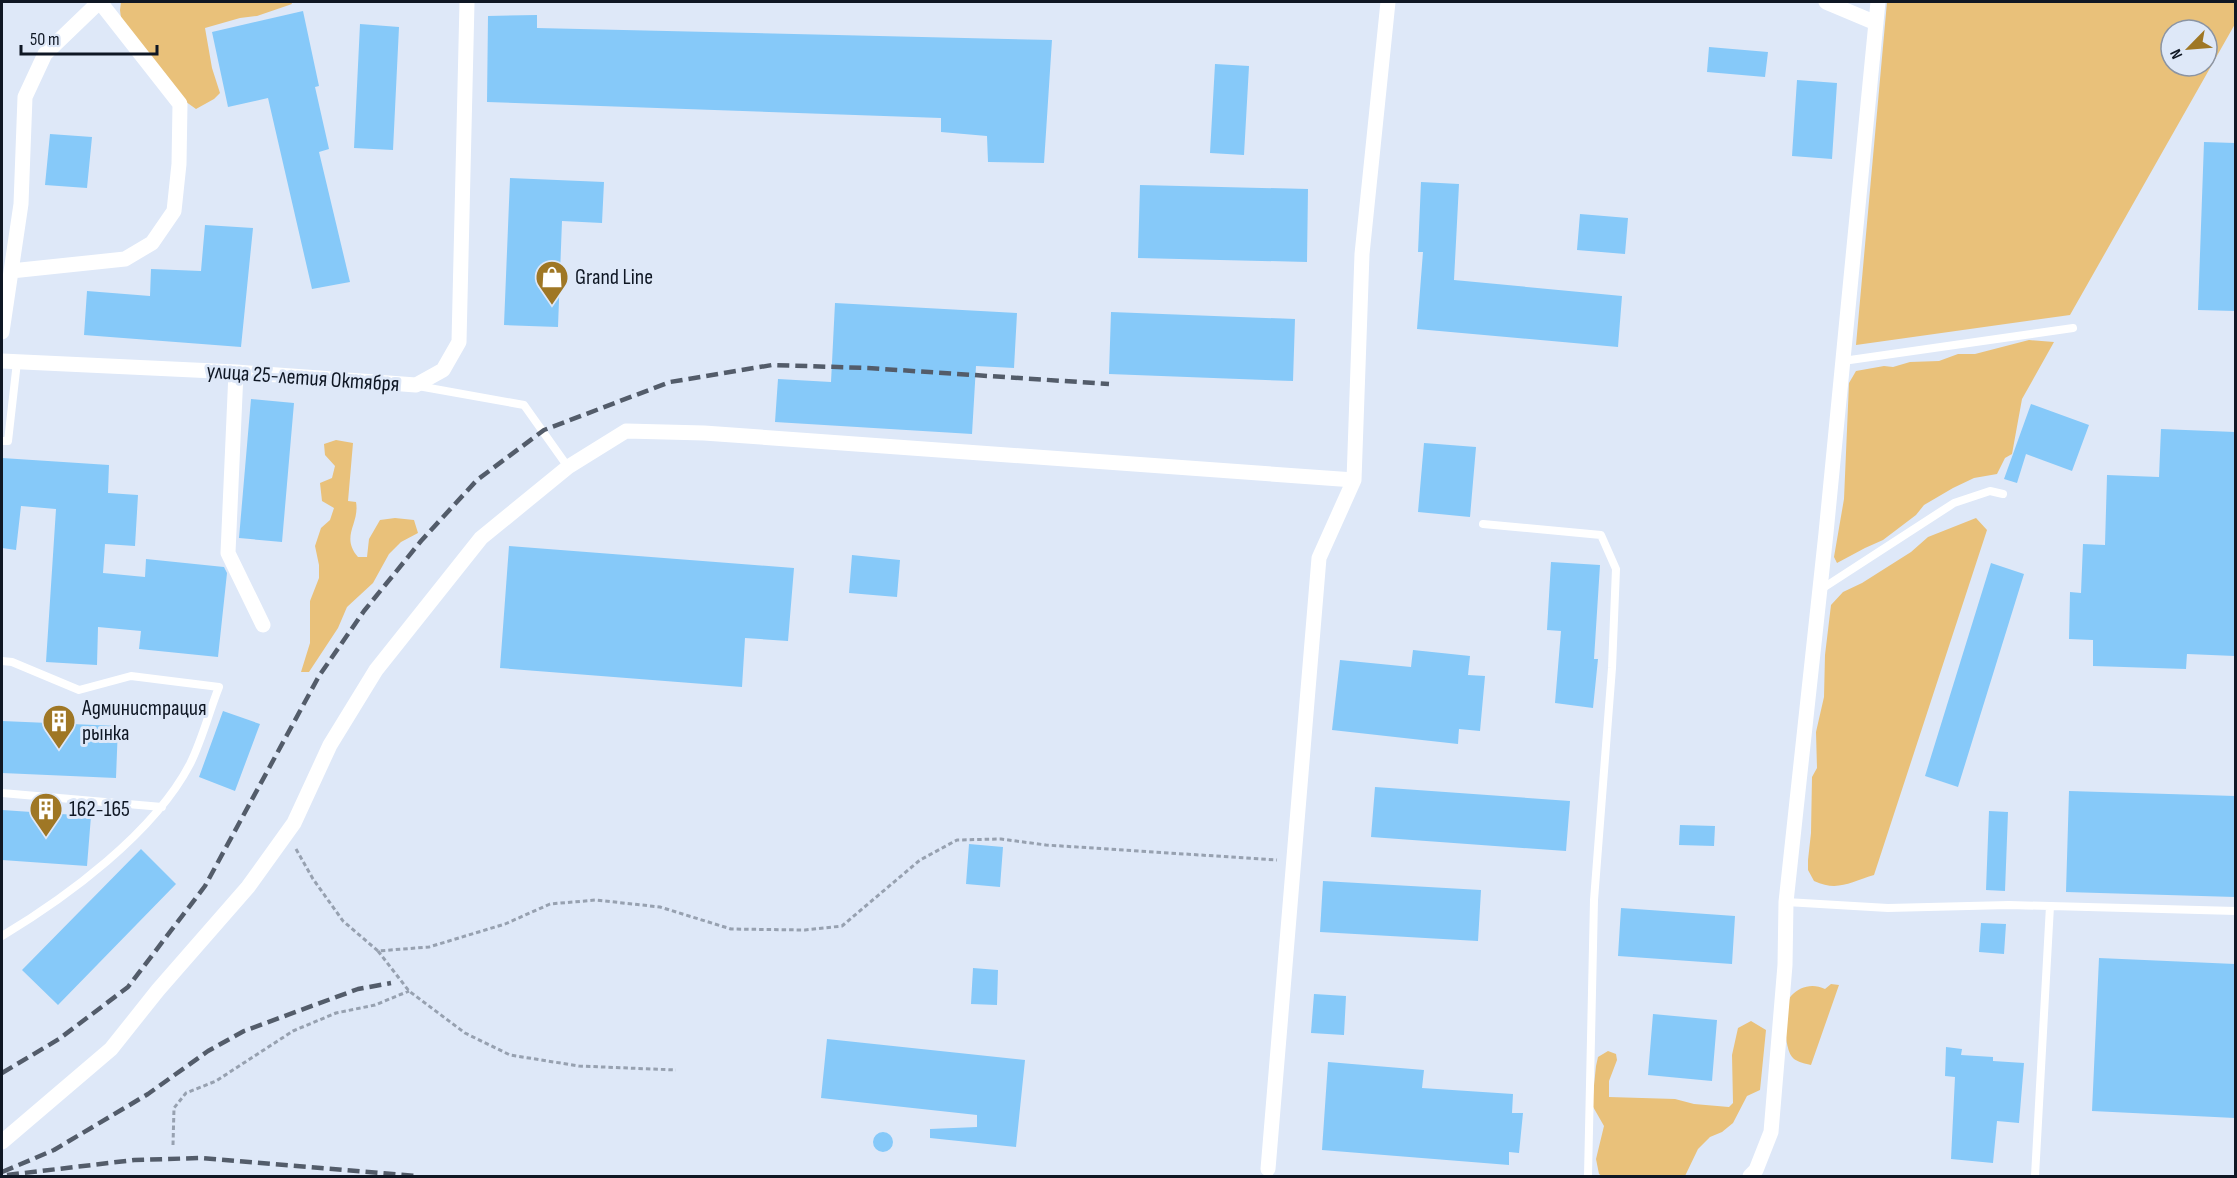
<svg xmlns="http://www.w3.org/2000/svg" width="2237" height="1178" font-family="'Sofia Sans Condensed',sans-serif">
<rect width="100%" height="100%" fill="#dee8f8"/>
<path fill="#e9c17a" fill-rule="evenodd" d="M121,2H291L292,4L257,16L240,18L205,28L212,68L220,93L214,99L196,109L182,99L122,26L120,10Z
M1887,2H2235V24L2070,315L1856,345ZM2171,30H2207V66H2171Z
M2029,340L2054,342L2022,399L2012,454L2005,458L1997,474L1974,478L1953,488L1924,505L1916,515L1883,540L1865,548L1837,563L1834,557L1844,499L1849,383L1856,371L1884,366L1893,367L1910,362L1939,361L1958,354H1975Z
M336,440L353,443L348,501L356,502C360,524 340,536 358,557H367L369,539L380,520L395,518L414,520L418,533L401,542L389,554L373,583L347,607L338,628L309,672H301L310,643V601L319,578V565L315,546L321,528L330,520L334,508L322,501L320,483L332,478L335,466L325,455L324,444Z
M1976,518L1987,530L1874,875C1850,882 1838,892 1814,881L1808,870V860L1811,833L1812,777L1817,768L1816,732L1824,697L1825,655L1831,605L1843,592L1862,583L1911,552L1928,537Z
M1831,984L1839,985L1811,1065C1806,1064 1798,1062 1794,1059C1783,1051 1783,1006 1791,996C1800,986 1813,983 1825,989Z
M1751,1021L1766,1030L1760,1090L1747,1096L1733,1123L1722,1132L1710,1137L1698,1149L1685,1176H1602L1599,1174L1596,1159L1604,1126L1592,1105L1596,1066L1598,1057L1608,1051L1616,1054L1617,1060L1609,1081V1097L1675,1099L1694,1104L1729,1107L1733,1103L1732,1055L1738,1028Z"/>
<path fill="#86c9f9" d="M303,11L319,86L315,87L329,149L319,152L350,282L312,289L268,98L228,107L212,32Z
M537,15V28L1052,40L1044,163L988,162L987,136L941,132V118L487,102L488,16Z
M360,24L399,27L393,150L354,148Z
M1709,47L1768,52L1765,77L1707,72Z
M1215,64L1249,66L1244,155L1210,153Z
M1797,80L1837,83L1832,159L1792,156Z
M50,134L92,137L87,188L45,185Z
M2204,142L2235,143V311L2198,310Z
M510,178L604,182L602,223L562,221L558,327L504,325Z
M1421,182L1459,184L1454,280L1622,296L1618,347L1417,329L1423,252H1418Z
M1140,185L1308,189L1307,262L1138,258Z
M1580,214L1628,218L1625,254L1577,250Z
M205,225L253,228L241,347L84,335L87,291L150,296L151,269L201,271Z
M835,303L1017,313L1014,368L976,366L972,434L775,422L778,379L831,382Z
M1111,312L1295,319L1293,381L1109,374Z
M251,399L294,403L282,542L239,538Z
M2031,404L2089,425L2072,471L2026,454L2017,483L2004,479Z
M2161,429L2235,432V656L2187,654L2186,669L2093,666V640L2069,639L2070,592L2081,593L2083,544L2105,545L2107,475L2159,477Z
M1424,443L1476,447L1470,517L1418,512Z
M2,458L109,465L108,493L138,495L135,546L105,544L103,573L145,577L146,559L224,567L227,573L218,657L139,649L141,631L98,627L97,665L46,662L56,509L21,506L16,550L2,548Z
M509,546L794,568L788,641L745,638L742,687L500,668Z
M852,555L900,560L897,597L849,593Z
M1551,562L1600,565L1594,659H1598L1593,708L1555,703L1561,631L1547,630Z
M1991,563L2024,574L1958,787L1925,776Z
M1413,650L1470,656L1468,675L1485,676L1480,731L1459,729L1458,744L1332,730L1340,660L1411,667Z
M223,711L260,724L235,791L199,777Z
M2,721L118,726L116,778L2,773Z
M1375,787L1570,801L1566,851L1371,837Z
M2069,791L2235,796V897L2066,892Z
M2,810L91,816L87,866L2,860Z
M1989,811L2008,812L2005,891L1986,890Z
M1680,825L1715,826L1714,846L1679,845Z
M969,844L1003,847L1000,887L966,884Z
M141,849L176,884L58,1005L22,970Z
M1323,881L1481,890L1478,941L1320,932Z
M1621,908L1735,916L1732,964L1618,956Z
M1981,923L2006,924L2004,954L1979,952Z
M2099,958L2235,964V1118L2092,1111Z
M973,968L998,970L997,1005L971,1004Z
M1314,994L1346,996L1344,1035L1311,1033Z
M1653,1014L1717,1020L1712,1081L1648,1075Z
M827,1039L1025,1060L1016,1147L930,1138V1129L977,1127V1115L821,1098Z
M1946,1047L1962,1049L1961,1055L1993,1057V1061L2024,1063L2019,1123L1997,1121L1993,1163L1951,1159L1955,1077L1945,1076Z
M1328,1062L1424,1070L1422,1088L1513,1094L1512,1113H1523L1519,1153L1509,1152V1165L1322,1150Z
M873 1142a10 10 0 1 1 20 0a10 10 0 1 1-20 0Z"/>
<g fill="none" stroke-linecap="round" stroke-linejoin="round">
<path stroke="#97a1b0" stroke-width="3" stroke-dasharray="4.5 3" stroke-linecap="butt" d="M296,849L313,879L343,921L378,951L429,947L505,924L550,904L596,900L660,907L731,929L805,930L842,926L920,860L957,840L1001,839L1046,845L1277,860
M378,951L409,991L465,1033L510,1055L579,1066L676,1070
M173,1145L174,1108L186,1093L216,1081L293,1031L336,1013L375,1005L409,991"/>
<path stroke="#fff" stroke-width="8" d="M1843,361L2073,328
M418,386L524,405L568,467
M2,441H8L17,362
M1483,524L1601,535L1616,569L1612,668L1594,900L1588,1176
M1820,590L1954,503L1990,491L2003,494
M2,661L12,662L79,690L131,676L219,687C209,712 202,740 190,764C154,833 67,897 2,936
M2,793L162,807
M1786,902L1888,908L2009,905L2236,911
M2035,1176L2050,906"/>
<path stroke="#fff" stroke-width="15" d="M1826,2L1876,23
M11,271L125,259L152,243L174,211L179,164L180,104L100,2
M2,332L21,204L25,97L45,54L99,2
M2,361L236,372L416,385L443,370L459,342L467,2
M236,372L228,553L263,625
M2,1142L111,1049L158,990L248,887L294,823L330,745L376,670L481,538L568,467L626,431L704,433L1354,480
M1268,1169L1319,558L1354,480L1362,254L1388,2
M1750,1176L1756,1170L1771,1132L1785,965L1786,902L1826,533L1878,2"/>
<path stroke="#535c6a" stroke-width="4.5" stroke-dasharray="12 6" stroke-linecap="butt" d="M2,1073L59,1039L128,987L205,886L319,676L364,611L421,541L477,480L544,430L670,382L772,365L868,368L1109,384
M2,1172L54,1150L148,1094L208,1051L244,1031L358,989L391,983
M7,1175L134,1160L201,1158L417,1176"/>
</g>
<defs>
<g id="shop-pin" transform="scale(1.725)"><path d="M0 17L-7.5 6A9.5 9.5 0 1 1 7.5 6Z" fill="#9f7725" stroke="#dee8f8"/><path d="M-5-2.5h2.3a2.7 3.5 0 0 1 5.4 0H5L5.5 6h-11ZM-1.5-2.5h3a1.5 2.3 0 0 0-3 0Z" fill="#fff"/></g>
<g id="building-pin" transform="scale(1.725)"><path d="M0 17L-7.5 6A9.5 9.5 0 1 1 7.5 6Z" fill="#9f7725" stroke="#dee8f8"/><path d="M-4-6H4V6H1V3H-1V6H-4ZM-2.5-4.3h1.7v1.8h-1.7ZM.8-4.3h1.7v1.8H.8ZM-2.5-1h1.7V.8h-1.7ZM.8-1h1.7V.8H.8Z" fill="#fff"/></g>
</defs>
<g fill-rule="evenodd">
<use href="#shop-pin" x="552" y="277"/>
<use href="#building-pin" x="59" y="721"/>
<use href="#building-pin" x="46" y="809"/>
</g>
<g text-anchor="middle" dominant-baseline="central" stroke-width="6" stroke-linejoin="round" paint-order="stroke">
<g font-size="22" fill="#0f1724" stroke="#dee8f8" text-anchor="start">
<text x="575" y="277">Grand Line</text>
<text x="82" y="708">Администрация<tspan x="82" dy="25">рынка</tspan></text>
<text x="69" y="809">162-165</text>
</g>
<g font-size="22" fill="#0f1724" stroke="#dee8f8">
<text transform="translate(303 378) rotate(4)">улица 25-летия Октября</text>
</g>
</g>
<rect width="2237" height="1178" fill="none" stroke="#0f1724" stroke-width="6"/>
<g transform="translate(2189 48) rotate(245)"><circle r="28" fill="#dee8f8" stroke="#8b94a3" stroke-width="1.5"/>
<path d="M0-4.5L10 22L0 15L-10 22Z" fill="#9f7725"/>
<text y="-9" font-size="16" font-weight="bold" text-anchor="middle" fill="#0f1724">N</text>
</g>
<path d="M21 45v9h136v-9" fill="none" stroke="#0f1724" stroke-width="3"/>
<text x="30" y="45" font-size="18" fill="#0f1724" stroke="#dee8f8" stroke-width="4.5" paint-order="stroke">50 m</text>
</svg>
